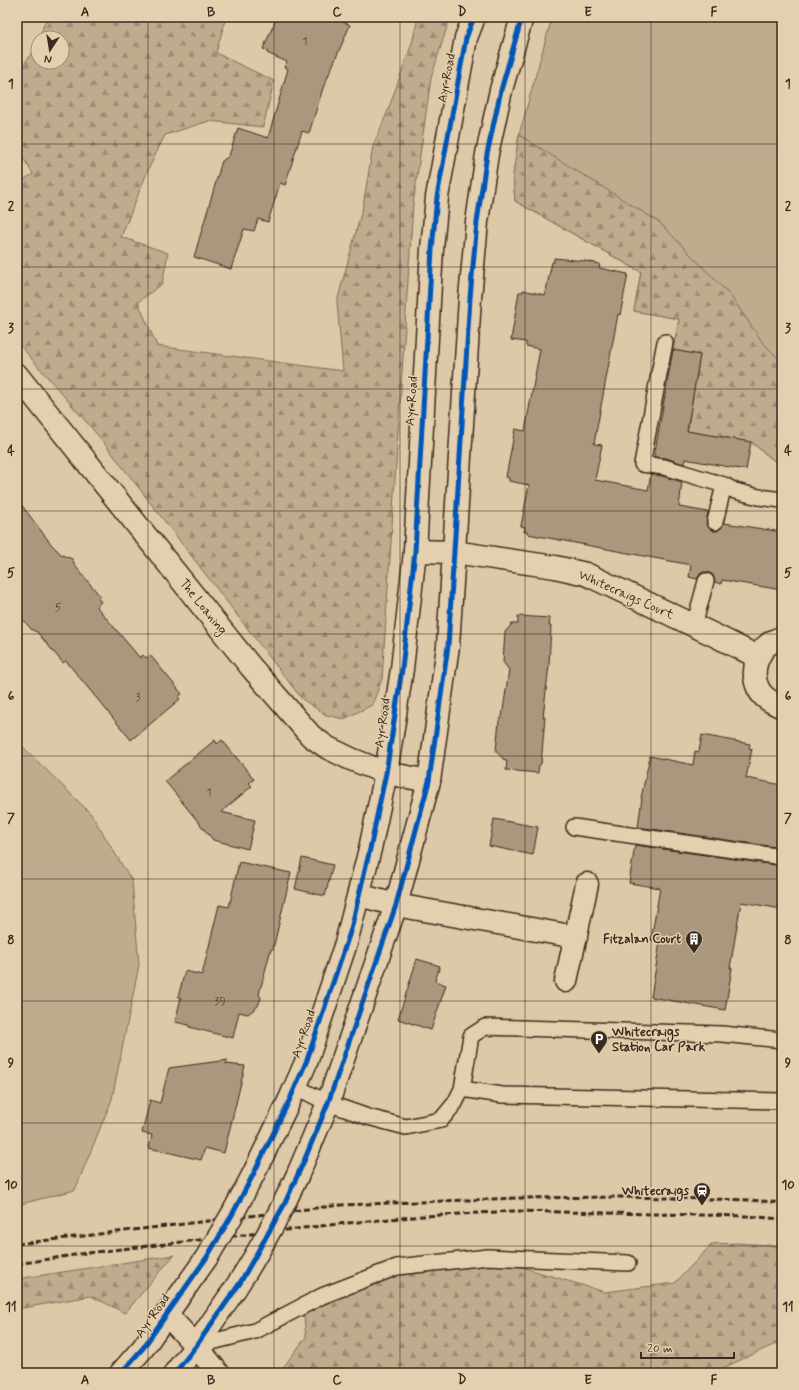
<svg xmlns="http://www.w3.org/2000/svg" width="799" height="1390" font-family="Mynerve,sans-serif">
<defs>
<pattern id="forest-firs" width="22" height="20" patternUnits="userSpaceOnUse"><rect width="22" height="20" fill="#bfac8f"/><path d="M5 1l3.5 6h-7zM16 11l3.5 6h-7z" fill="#9c8c74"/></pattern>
</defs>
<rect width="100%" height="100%" fill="#ddc9a8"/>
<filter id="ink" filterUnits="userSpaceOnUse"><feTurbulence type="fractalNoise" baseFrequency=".025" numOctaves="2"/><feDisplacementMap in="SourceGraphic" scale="8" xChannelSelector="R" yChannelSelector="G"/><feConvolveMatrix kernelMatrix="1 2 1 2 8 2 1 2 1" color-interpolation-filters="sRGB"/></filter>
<g filter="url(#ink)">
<path fill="#bfac8f" stroke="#7d6b56" d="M552,17H782V467L751,442L687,431L700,355L673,350L679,319L634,311L641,272L515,201L513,175L519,135Z
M17,741L91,814L132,881L139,965L112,1099L75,1190L17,1205Z"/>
<path fill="url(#forest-firs)" stroke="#7d6b56" d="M47,17H226L216,53L274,81L263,127L209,121L165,135L148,170L121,237L168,253L162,284L138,302L157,346L343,371L337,302L363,206L373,146L387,113L412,43L418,17H450L431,78L413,204L382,679L372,705L344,719L326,715L302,699L101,439L17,342V184L33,174L17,148V74L37,46L38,42V62H62V38H39Z
M519,135L659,222L730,295L763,343L782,362V467L751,442L687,431L700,355L673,350L679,319L634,311L641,272L515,201L513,175Z
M737,1243L782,1246V1341L712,1373H279L306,1337L303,1306L397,1267L488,1257L605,1292L675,1283L712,1244Z
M174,1255L125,1313L91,1296L17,1309V1279Z"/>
<path fill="#aa987e" stroke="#3b2a1e" d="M277,17H333L350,25L323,88L309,133L302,131L285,185L280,183L268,222L258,219L254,231L244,229L231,269L194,257L222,161L229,156L238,128L268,138L288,69L284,67L287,62L267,53L268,51L263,49Z
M554,258L585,261L600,264L599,268L628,274L620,315L618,314L594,444L602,445L595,480L648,490L651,474L662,476L682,482L679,507L708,512L706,524L709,528L713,531H717L721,528L724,523L782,532V590L722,580L721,584L715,582L713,575L708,572H703L700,574L697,579L689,577L691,565L528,534V532H524L525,527L521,526L529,485L509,481V478L506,477L515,429L525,431L540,349L526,346V342L511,340L519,292H523V290L545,295L552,262H554Z
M673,350L700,355L687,431L751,442L746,470L685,459L684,464L666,458L654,457Z
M17,499L51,544L62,555L72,559L76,567L100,596L98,598L101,602L96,606L140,658L143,655L146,658L150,655L182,694L178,697L180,699L131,740L66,661L63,663L37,632L32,630L21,617L17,599Z
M518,616L550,618L549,626H551L549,665L543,717H545L543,741L541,764L539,765L538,773L506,770L507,761H505L496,751L499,721L502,717L509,670L503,662L505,632L512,624H518Z
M702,735L750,744L749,748L752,749L746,778L782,785V848L638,827L642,798H641L650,756L693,765L695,751L699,752Z
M215,740L217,744L222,740L254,779L249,783L252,786L221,812L255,820L248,849L213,840L165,781Z
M494,819L538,827L533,855L489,846Z
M635,845L782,866V909L741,902L730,968H732L725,1010L651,997L660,942L651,940L660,888L629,883Z
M302,858L333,865L325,896L295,889Z
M239,862L291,873L273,949H271L259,994L261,998L258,1006L248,1014L239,1012L233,1038L189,1027V1025L175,1022L181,998L178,997L185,971L202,975L219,905L229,907Z
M417,959L440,966L435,981L446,985L431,1030L398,1019Z
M228,1060L226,1064L245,1066L224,1153L205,1148L201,1160L149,1148L152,1135L142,1133L150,1100L160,1103L169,1068Z"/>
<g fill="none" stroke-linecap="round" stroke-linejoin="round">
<g stroke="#3b2a1e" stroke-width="18">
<path id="lane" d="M665,342L642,464L664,467L724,485L735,491L759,497L782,500
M715,522L724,485
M694,626L706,581
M574,827L782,857
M296,1087L328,1103L368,1117L406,1127L441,1120L455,1103L462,1089L471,1036L485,1027L722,1034L782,1040
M462,1089L502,1095L782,1101
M196,1346L255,1331L322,1296L397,1267L488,1257L628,1263"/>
</g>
<g stroke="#3b2a1e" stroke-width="25">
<path id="street" d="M17,375L251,667L311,736L328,748L351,759L386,773L429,781
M415,551L454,552L555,567L586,574L714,635L758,657
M782,638C758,643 747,673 761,693C766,700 774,703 782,707
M359,895L396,905L576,937
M566,981L587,884"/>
</g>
<g stroke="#3b2a1e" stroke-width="25">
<path id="secondary" d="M167,1315L196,1346L218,1373"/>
</g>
<g stroke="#3b2a1e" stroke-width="25">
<path id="primary" d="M254,1173L290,1099L307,1060L346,943L370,849L386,773L402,669L415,551L432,249L437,197L466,38L474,17
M298,1174L328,1103L396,905L429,781L448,646L470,298L477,222L487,154L501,90L522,17
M121,1373L143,1348L178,1298
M175,1373L196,1346L219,1312"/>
</g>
<use href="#lane" stroke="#e4d0ae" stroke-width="15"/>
<use href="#street" stroke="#e4d0ae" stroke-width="22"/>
<use href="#secondary" stroke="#e4d0ae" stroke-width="22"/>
<use href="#primary" stroke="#e4d0ae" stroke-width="22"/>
<path stroke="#3b2a1e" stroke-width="3" stroke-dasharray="6 3" stroke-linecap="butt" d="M17,1244L341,1205L518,1198L625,1197L751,1200L782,1203
M17,1264L87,1253L347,1223L423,1216L514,1211L747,1216L782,1219"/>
<g stroke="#3b2a1e" stroke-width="25" stroke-linecap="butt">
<path id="primary-bridge" d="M178,1298L207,1257L232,1215L254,1173
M219,1312C250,1269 276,1222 298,1174"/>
</g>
<use href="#primary-bridge" stroke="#e4d0ae" stroke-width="22"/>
<g stroke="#e4d0ae" stroke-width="8">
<path id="cycleway" d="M121,1373L143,1348L207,1257L232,1215L254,1173L290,1099L307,1060L351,929L370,849L386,773L402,669L415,551L432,249L437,197L466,38L474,17
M175,1373L196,1346L240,1283L284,1205L304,1161L328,1103L396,905L429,781L448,646L470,298L477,222L487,154L501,90L522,17"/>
</g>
<use href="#cycleway" stroke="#0057b8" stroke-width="5"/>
</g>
</g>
<path fill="none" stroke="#3b2a1e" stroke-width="1" stroke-opacity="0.55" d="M148,17V1373M274,17V1373M400,17V1373M525,17V1373M651,17V1373M17,144H782M17,267H782M17,389H782M17,511H782M17,634H782M17,756H782M17,879H782M17,1001H782M17,1123H782M17,1246H782"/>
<defs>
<g id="building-pin" transform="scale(0.9)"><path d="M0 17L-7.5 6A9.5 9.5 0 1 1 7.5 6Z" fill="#3b2a1e" stroke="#e4d0ae"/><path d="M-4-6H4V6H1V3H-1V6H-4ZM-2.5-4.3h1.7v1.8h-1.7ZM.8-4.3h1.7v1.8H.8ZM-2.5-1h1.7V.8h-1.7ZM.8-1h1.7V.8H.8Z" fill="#fff"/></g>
<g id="parking-pin" transform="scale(0.9)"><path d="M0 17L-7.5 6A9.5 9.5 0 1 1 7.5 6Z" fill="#3b2a1e" stroke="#e4d0ae"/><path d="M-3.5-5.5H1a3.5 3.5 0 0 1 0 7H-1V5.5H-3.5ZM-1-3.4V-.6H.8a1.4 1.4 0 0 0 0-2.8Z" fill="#fff"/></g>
<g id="station-pin" transform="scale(0.9)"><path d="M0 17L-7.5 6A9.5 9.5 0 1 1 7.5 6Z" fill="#3b2a1e" stroke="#e4d0ae"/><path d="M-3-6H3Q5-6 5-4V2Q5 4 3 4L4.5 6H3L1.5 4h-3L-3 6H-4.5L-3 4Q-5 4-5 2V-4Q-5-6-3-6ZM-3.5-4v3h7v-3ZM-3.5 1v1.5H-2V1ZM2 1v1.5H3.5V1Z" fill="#fff"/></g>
</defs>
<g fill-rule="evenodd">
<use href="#building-pin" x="694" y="939"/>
<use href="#parking-pin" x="599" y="1039"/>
<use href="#station-pin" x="702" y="1191"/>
</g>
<g text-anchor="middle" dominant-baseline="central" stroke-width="3" stroke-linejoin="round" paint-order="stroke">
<g font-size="11" fill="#574636">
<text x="305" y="42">1</text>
<text x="58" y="608">5</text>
<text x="138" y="698">3</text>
<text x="209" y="793">1</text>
<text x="220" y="1002">39</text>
</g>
<g font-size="13" fill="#3b2a1e" stroke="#e4d0ae">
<text transform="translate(447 78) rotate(-79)">Ayr Road</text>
<text transform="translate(412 401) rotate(-86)">Ayr Road</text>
<text transform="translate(626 595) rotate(24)">Whitecraigs Court</text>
<text transform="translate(203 607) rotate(51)">The Loaning</text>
<text transform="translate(383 723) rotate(-82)">Ayr Road</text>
<text transform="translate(304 1034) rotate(-71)">Ayr Road</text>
<text transform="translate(153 1316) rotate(-55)">Ayr Road</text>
</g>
<g font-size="13" font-weight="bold" fill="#3b2a1e" stroke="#e4d0ae" text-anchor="end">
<text x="681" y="939">Fitzalan Court</text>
<text x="612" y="1032" text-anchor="start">Whitecraigs<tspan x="612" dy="15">Station Car Park</tspan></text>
<text x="689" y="1191">Whitecraigs</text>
</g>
</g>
<rect width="799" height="1390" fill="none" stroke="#e4d0ae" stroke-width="44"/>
<g transform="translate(50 50) rotate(192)"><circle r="19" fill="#e4d0ae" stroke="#a08e74"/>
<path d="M0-3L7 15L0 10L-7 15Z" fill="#3b2a1e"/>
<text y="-6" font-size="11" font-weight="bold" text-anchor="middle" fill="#3b2a1e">N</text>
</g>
<path d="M641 1352v6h93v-6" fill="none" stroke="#3b2a1e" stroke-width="2"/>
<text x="647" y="1352" font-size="12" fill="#3b2a1e" stroke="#e4d0ae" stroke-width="3" paint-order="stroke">20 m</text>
<rect x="22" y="22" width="755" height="1346" fill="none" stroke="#3b2a1e" stroke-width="1.5"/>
<g font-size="13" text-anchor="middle" font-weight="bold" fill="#3b2a1e">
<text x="85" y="16">A</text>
<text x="211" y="16">B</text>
<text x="337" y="16">C</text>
<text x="462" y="16">D</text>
<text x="588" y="16">E</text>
<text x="714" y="16">F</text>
<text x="11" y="88">1</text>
<text x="788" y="88">1</text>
<text x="11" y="210">2</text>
<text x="788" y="210">2</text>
<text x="11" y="332">3</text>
<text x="788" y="332">3</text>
<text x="11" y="455">4</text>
<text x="788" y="455">4</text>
<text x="11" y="577">5</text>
<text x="788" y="577">5</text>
<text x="11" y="700">6</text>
<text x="788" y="700">6</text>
<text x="11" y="822">7</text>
<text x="788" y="822">7</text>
<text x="11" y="944">8</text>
<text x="788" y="944">8</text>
<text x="11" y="1067">9</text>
<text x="788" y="1067">9</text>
<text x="11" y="1189">10</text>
<text x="788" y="1189">10</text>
<text x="11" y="1311">11</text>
<text x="788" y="1311">11</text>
<text x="85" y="1384">A</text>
<text x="211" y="1384">B</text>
<text x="337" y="1384">C</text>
<text x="462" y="1384">D</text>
<text x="588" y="1384">E</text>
<text x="714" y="1384">F</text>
</g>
</svg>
